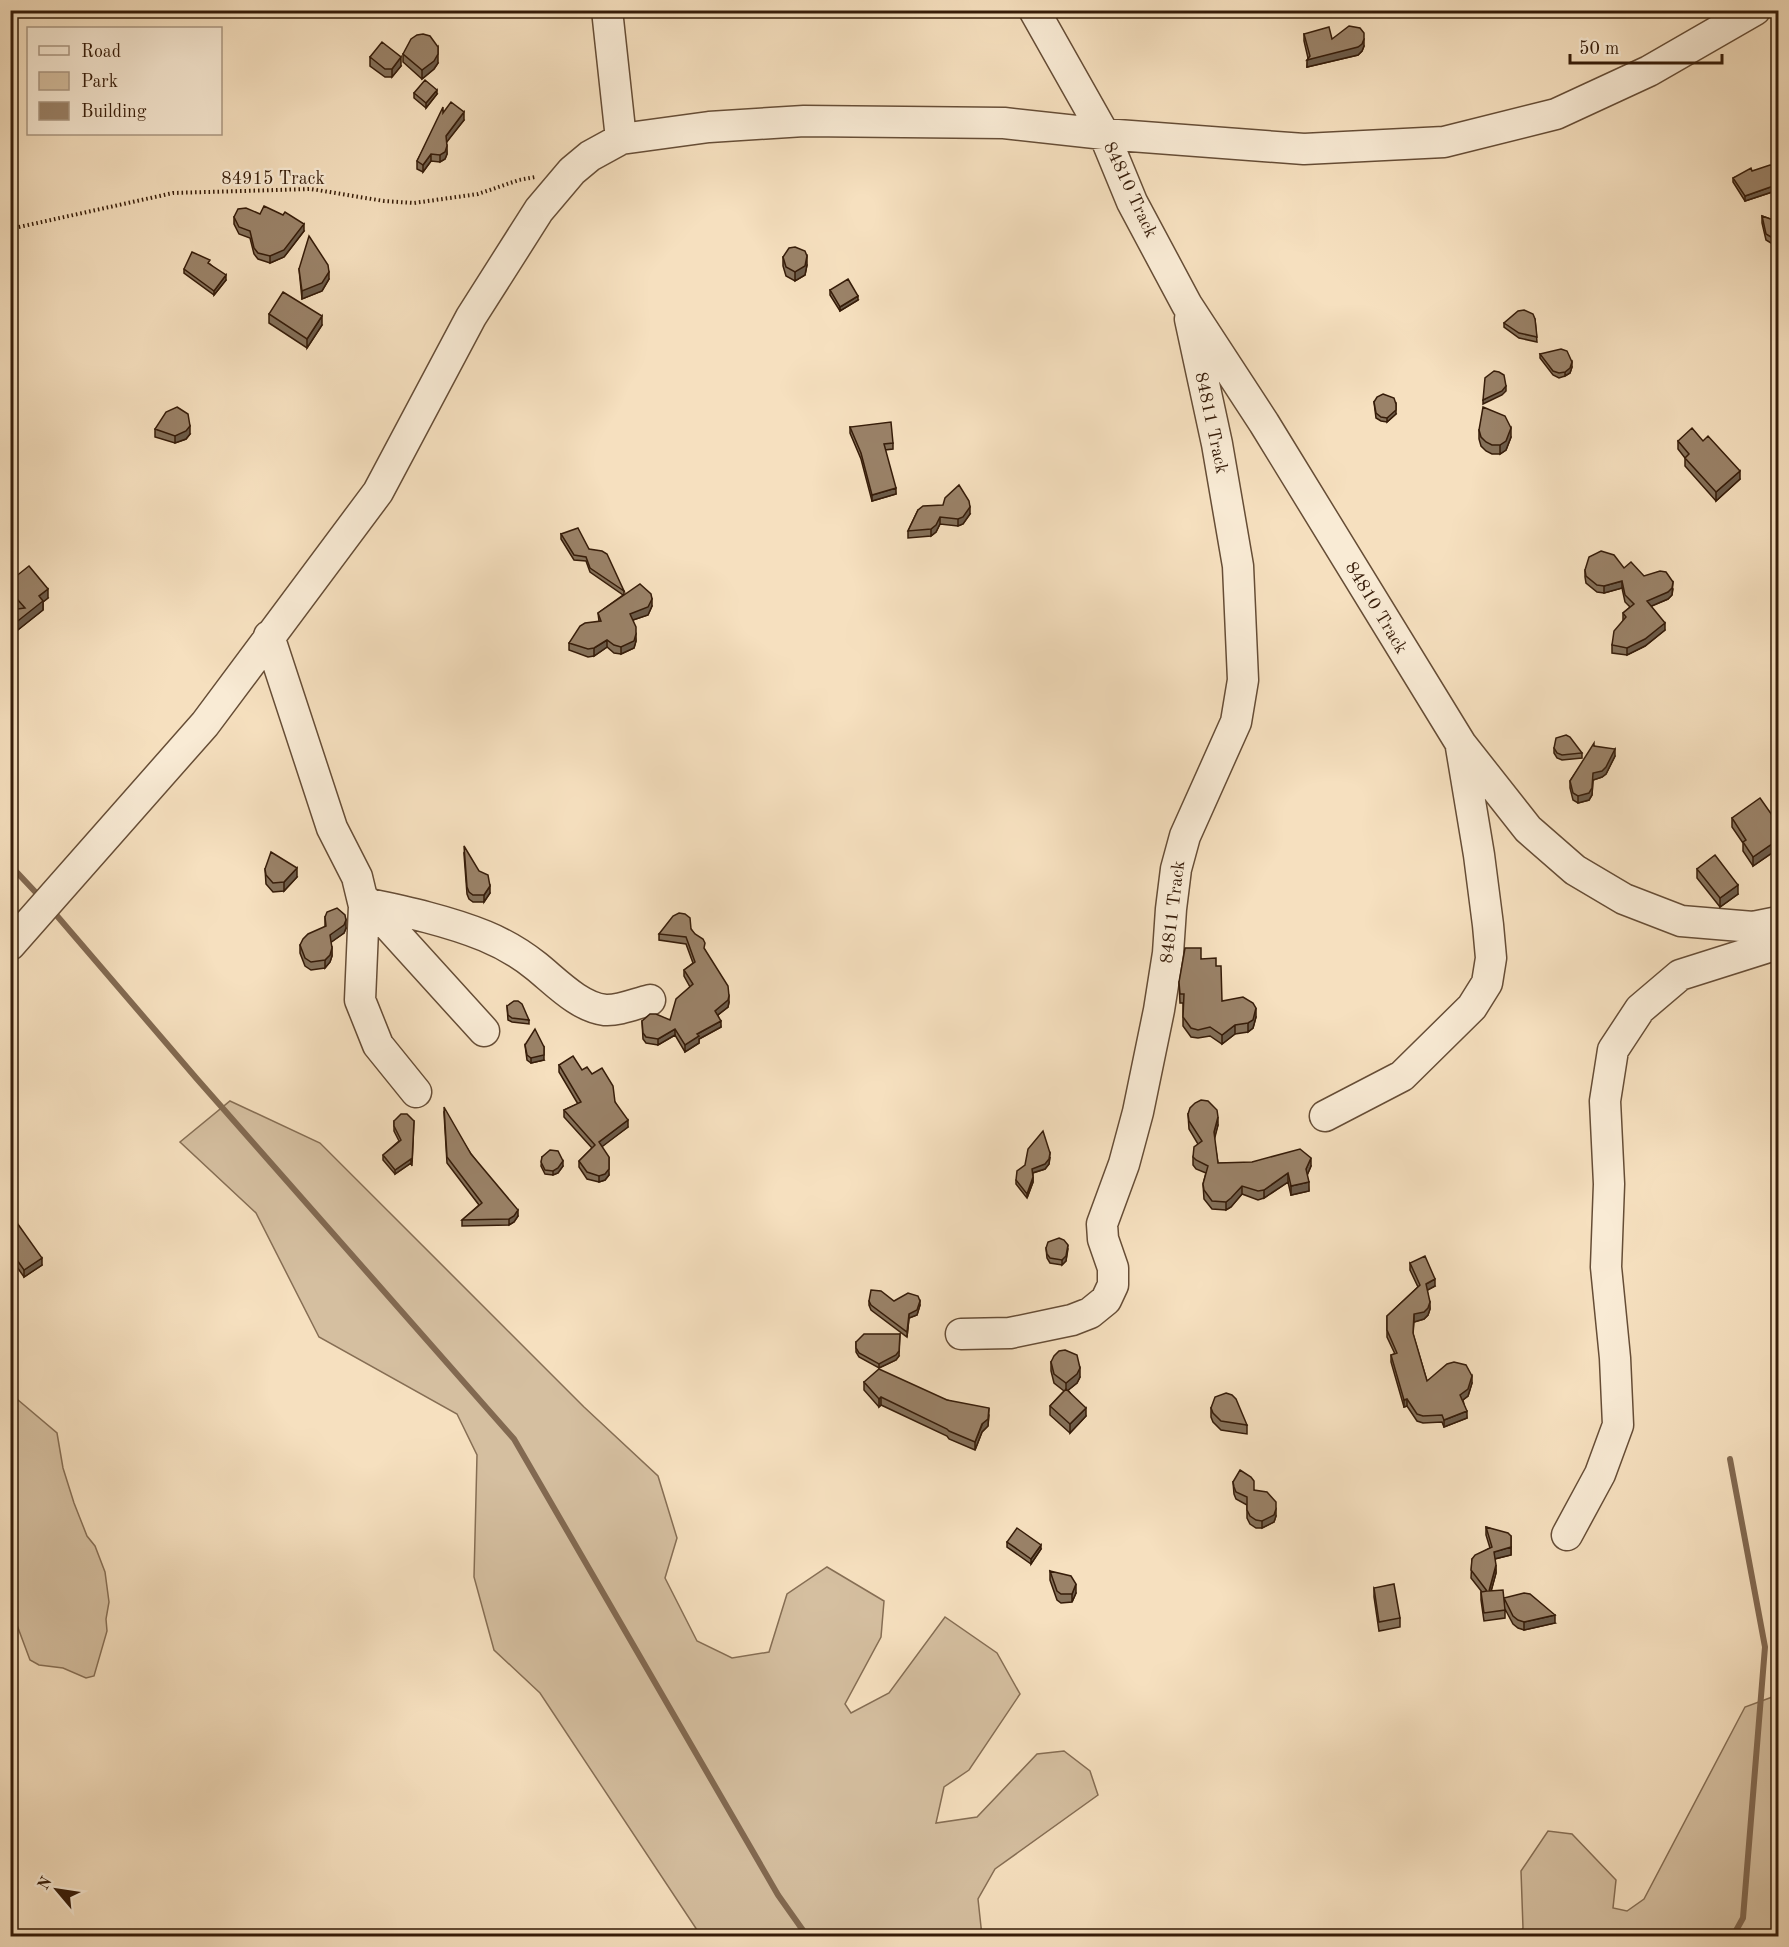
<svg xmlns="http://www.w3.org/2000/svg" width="1789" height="1947" font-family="'Old Standard TT',serif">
<rect width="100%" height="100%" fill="#f6e0bf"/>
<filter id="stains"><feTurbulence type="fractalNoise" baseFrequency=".00333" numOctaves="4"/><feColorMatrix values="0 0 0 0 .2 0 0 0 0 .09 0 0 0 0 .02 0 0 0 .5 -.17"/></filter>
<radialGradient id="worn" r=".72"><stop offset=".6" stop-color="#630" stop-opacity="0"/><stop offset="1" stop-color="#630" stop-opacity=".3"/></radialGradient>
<path fill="#d5bfa0" stroke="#866e54" stroke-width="1.5" d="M230,1101L320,1143L584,1407L658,1476L677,1538L665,1578L697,1641L732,1658L769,1652L787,1594L827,1567L884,1601L881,1637L845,1704L851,1713L889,1693L945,1617L997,1653L1020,1694L969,1770L944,1787L936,1823L977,1817L1037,1754L1064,1751L1090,1771L1098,1795L995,1869L978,1899L982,1936H701L540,1693L494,1650L474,1577L477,1455L457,1414L319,1337L256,1213L180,1142Z
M11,1394L57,1433L63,1468L74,1503L87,1536L95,1546L105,1572L109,1602L106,1619L107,1631L94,1676L86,1678L63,1668L39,1665L30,1660L11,1609Z
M1775,1696L1778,1701V1936H1518L1523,1928L1521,1871L1548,1831L1572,1834L1616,1880L1613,1908L1627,1911L1644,1899L1745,1707Z"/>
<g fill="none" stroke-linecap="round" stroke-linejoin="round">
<path stroke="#826951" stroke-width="6" d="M10,865L41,898
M52,910L197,1079L514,1439L778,1895L807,1936
M1730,1459L1765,1647L1743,1918L1733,1936"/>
<g stroke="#664d36" stroke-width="33">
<path id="minor" d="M607,10L621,139
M1034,10L1104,134L1132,202L1187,305L1264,423L1461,744L1528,829L1575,870L1624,899L1681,921L1753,927L1778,922
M269,636L332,828L357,877L364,906L360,1000L378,1045L416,1092
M366,901L484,1031
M369,904C407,912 448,921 485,936C502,943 521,954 536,966C556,982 579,1007 605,1010C619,1011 637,1003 650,1000
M10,945L205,724L378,492L471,317L539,210L572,171L590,156L621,139L709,127L804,121L1004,123L1104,134L1304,149L1444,142L1556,114L1649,71L1755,10
M1325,1116L1402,1076L1472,1007L1487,983L1491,958L1488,925L1479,855L1461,747
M961,1334L1010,1333L1072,1320L1090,1313L1106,1300L1113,1285V1268L1103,1239L1102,1224L1124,1164L1138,1112L1159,1010L1168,953L1171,909L1176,869L1185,836L1236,722L1243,680L1238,566L1217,444L1190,319
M1567,1535L1600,1474L1618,1425L1615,1358L1606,1267L1609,1184L1605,1101L1613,1050L1640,1009L1680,975L1778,944"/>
</g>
<path stroke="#361c09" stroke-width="4" stroke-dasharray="1.5 3" stroke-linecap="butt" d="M10,229L173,193L311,189L384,201L414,203L478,194L519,180L535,177"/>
<use href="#minor" stroke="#f9ebd5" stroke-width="30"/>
</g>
<path fill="#847059" stroke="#361c09" stroke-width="1.5" d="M1304,34L1332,39L1364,46L1362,51L1358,55L1307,67L1308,58L1304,41Z
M403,54L438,63L434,69L422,79L403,62Z
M370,57L401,66L392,77H385L370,66Z
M414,93L437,94L426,108L414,98Z
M443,113L464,120L446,142L447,154L445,159L440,162L431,161L423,172L417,169V161Z
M1779,168V189L1778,190L1745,201L1733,182V178L1752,171Z
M1762,216L1779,222V267L1776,262V246L1766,240L1762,223Z
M234,217L304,231L284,257L270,263L258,259L254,254L250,238L239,234L234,224Z
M783,257L807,265L805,275L795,281L786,276L783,266Z
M210,264L226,280L214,295L184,273V269Z
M299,269L329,279L322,291L302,299Z
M830,290L858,300L840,311L830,295Z
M269,314L322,325L307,348L269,323Z
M1535,319L1537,342L1519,338L1504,327V323Z
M1540,354L1572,367L1570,373L1565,376L1559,378L1553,375L1540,358Z
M1374,402L1396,414L1387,422L1381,421L1376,418Z
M850,427L893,443V449L885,450L896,494L872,501L861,459L850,433Z
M155,429L190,434L186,439L175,443L155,437Z
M1479,430L1511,437L1506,450L1500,454H1492L1486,451L1481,446L1479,439Z
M1678,441L1740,479L1716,501L1685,466V458L1678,449Z
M918,510L970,514L963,524L958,526L940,524L936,532L931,536L908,538V531Z
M561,534L589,549L624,591V595L652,606L648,615L633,620L636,641L634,648L621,654L614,653L607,647L594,656L588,657L569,650V643L599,621L598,613L623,595L590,572L586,561L574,560L561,539Z
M1624,568L1673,589L1672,595L1668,599L1651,606L1665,630L1645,646L1627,655L1612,653V645L1623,621V613L1630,607L1625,602L1622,588L1604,593L1597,592L1586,583L1585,577V570Z
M10,581L48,598L43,602V610L14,633V639L10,643V610L18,609L10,599Z
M1594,746L1615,756L1606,774L1602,777L1593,780L1592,795L1589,800L1578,803L1573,800L1570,788V781Z
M1554,748L1582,753V758L1562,760L1557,758L1554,753Z
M1732,818L1779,825V848L1753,866L1743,851V843L1732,827Z
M464,854L490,893L484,902H473L469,899L467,894Z
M265,869L297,877L284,891L273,892L266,884Z
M1697,869L1738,894L1720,907L1697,878Z
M325,917L346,928L344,933L331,942L332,956L330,962L325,968L311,970L305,966L300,953V945L325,927Z
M691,929L705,950L729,1002L728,1007L718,1015L721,1027L699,1039V1043L685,1052L675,1035L658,1045L646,1043L643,1039L642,1021L670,1020L690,987L684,976V970L693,963L686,944L659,940V934Z
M1201,959L1222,1001L1256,1017L1253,1028L1248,1032L1235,1034L1222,1044L1210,1036L1198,1038L1191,1037L1183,1026V1003H1180L1179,982Z
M507,1006L529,1020V1024L512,1022L508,1020Z
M525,1045L544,1060L531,1063L527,1060Z
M559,1065L582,1070L592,1074L615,1102L628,1127L602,1146L609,1175L605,1180L599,1182L587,1179L579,1167V1161L592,1148L564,1117V1110L578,1104L559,1072Z
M444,1113L471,1154L518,1216L514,1222L509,1225L462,1226V1220L479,1205L447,1163Z
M1188,1114L1218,1125L1214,1138L1218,1163L1311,1166L1307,1175L1309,1191L1291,1195L1288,1182L1264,1198L1258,1200L1242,1194L1231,1207L1226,1210L1212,1209L1204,1199L1203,1184L1206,1173L1196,1169L1193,1165V1157L1198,1144L1189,1129Z
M394,1121H414L412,1166L411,1163L395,1174L383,1160V1155L399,1141L394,1131Z
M542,1157L563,1166L558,1173L553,1175L545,1174L541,1166Z
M1050,1158L1049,1164L1045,1169L1033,1173V1182L1027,1198L1016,1184V1180Z
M10,1213L42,1265L24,1277L10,1257Z
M1046,1248L1068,1249L1066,1261L1062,1265L1050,1263L1047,1258Z
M1410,1263L1435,1286L1427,1290L1430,1309L1428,1315L1424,1319L1414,1322L1413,1334L1427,1381L1472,1383L1468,1396L1463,1400L1467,1418L1444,1427L1442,1422L1423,1423L1417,1421L1407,1406L1404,1407L1391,1362V1355L1395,1354L1387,1337V1316L1418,1287L1410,1270Z
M869,1301H894L920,1305L917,1315L909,1318L907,1337L871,1310L869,1305Z
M856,1342L899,1356L896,1360L879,1368L859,1357L856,1352Z
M1051,1362L1080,1377L1077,1383L1068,1390L1086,1416L1070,1433L1050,1415V1406L1064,1391L1054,1383L1051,1371Z
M864,1382L947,1400L989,1415L988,1426L982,1432L975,1450L949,1439L947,1436L881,1405L879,1407L864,1390Z
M1211,1408L1247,1425V1434L1221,1430L1213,1422L1211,1417Z
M1233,1482L1254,1490L1276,1516L1274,1522L1262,1528H1256L1250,1524L1247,1518V1505L1236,1499L1234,1494Z
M1486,1527L1511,1536V1555L1495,1559L1496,1573L1491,1591L1504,1600L1555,1623L1524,1630L1518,1628L1513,1624L1505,1609V1618L1484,1621L1481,1600V1592H1482L1471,1578L1472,1559L1490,1548L1486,1535Z
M1007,1542L1041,1549L1031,1564L1007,1547Z
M1050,1571L1076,1593L1072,1602L1061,1603L1057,1600L1050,1580Z
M1374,1588L1400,1618V1627L1379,1631L1374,1597Z"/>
<path fill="#6c5b49" stroke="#361c09" stroke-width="1.5" d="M1364,39V46L1362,51L1358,55L1307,67V60Z
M438,47V63L434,69L422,79V70Z
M401,57V66L392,77V69Z
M437,90V94L426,108V103Z
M464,112V120L446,143V136Z
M447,146V154L445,159L440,162V155Z
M431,154V161L423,172V165Z
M1779,184V189L1778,190L1745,201V196Z
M304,224V231L284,257L270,263V256Z
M807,256V265L805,275L795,281V272Z
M329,272V279L322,291L302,299V291Z
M226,275V280L214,295V291Z
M858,296V300L840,311V307Z
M322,316V325L307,348V339Z
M1572,362V367L1570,373L1565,376V372Z
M1506,386V391L1502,395L1483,404V400Z
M1396,404V414L1387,422V418Z
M190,426V434L186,439L175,443V436Z
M1511,428V437L1506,450L1500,454V445Z
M1740,471V479L1716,501V492Z
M896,488V494L872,501V495Z
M970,507V514L963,524L958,526V519Z
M940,517V524L936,532L931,536V529Z
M1622,581V588L1604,593V586Z
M1673,582L1672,595L1668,599L1647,608V601Z
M48,589V598L43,602V610L14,633V639L10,643V634L14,624L39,596Z
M652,599V606L648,615L630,621V614Z
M1665,623V630L1645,646L1627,655V648Z
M636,634V641L634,648L621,654V647Z
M607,640V647L594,656V648Z
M1615,749V756L1606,774L1602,777L1593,780L1592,795L1589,800L1578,803V796L1593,773Z
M1779,839V848L1753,866V857Z
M297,868V877L284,891V882Z
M1738,885V894L1720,907V898Z
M490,886V893L484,902V895Z
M346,920V928L344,933L330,943V935Z
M332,948V956L330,962L325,968V960Z
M729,996V1002L728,1007L715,1017V1011Z
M1256,1008V1017L1253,1028L1248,1032V1023Z
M721,1021V1027L699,1039V1043L685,1052V1045L697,1034Z
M1235,1025V1034L1222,1044V1035Z
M675,1029V1035L658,1045V1039Z
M544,1047V1060L531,1063V1058Z
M1218,1117V1125L1214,1141V1132Z
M628,1120V1127L599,1149V1142Z
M1050,1153L1049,1164L1045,1169L1032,1173V1169Z
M609,1157V1175L605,1180L599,1182V1176Z
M1311,1158V1166L1306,1178V1169Z
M411,1159V1163L395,1174V1170Z
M563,1161V1166L558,1173L553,1175V1171Z
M1288,1173V1182L1264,1198V1190Z
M1033,1177V1182L1027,1198V1194Z
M1309,1182V1191L1291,1195V1186Z
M1242,1186V1194L1231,1207L1226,1210V1202Z
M518,1210V1216L514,1222L509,1225V1219Z
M1068,1245L1066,1261L1062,1265V1260Z
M42,1258V1265L24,1277V1270Z
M1435,1279V1286L1426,1291V1284Z
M920,1301V1305L917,1315L909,1318L907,1337L909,1314Z
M1430,1302V1309L1428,1315L1424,1319L1414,1322V1314Z
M900,1334L899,1356L896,1360L879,1368V1364Z
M1080,1368V1377L1077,1383L1066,1392V1383Z
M1472,1376V1383L1468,1396L1460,1402V1395Z
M881,1397V1405L879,1407V1399Z
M1407,1399V1406L1404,1407V1400Z
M989,1408L988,1426L982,1432L975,1450V1442Z
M1086,1408V1416L1070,1433V1424Z
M1467,1411V1418L1444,1427V1420Z
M1276,1509V1516L1274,1522L1262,1528V1521Z
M1041,1545V1549L1031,1564V1559Z
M1511,1547V1555L1494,1559V1552Z
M1496,1565V1573L1489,1599V1591Z
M1076,1584V1593L1072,1602V1594Z
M1555,1615V1623L1524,1630V1622Z"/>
<path fill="#9a8268" stroke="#361c09" stroke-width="1.5" d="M1349,26L1360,28L1364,33V39L1362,44L1358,47L1307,60L1310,56L1304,34L1329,27L1332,39Z
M423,34L430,36L438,47V54L434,61L422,70L403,54L411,39L417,35Z
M382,42L401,57L392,69H385L370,57Z
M425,80L437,90L426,103L414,93Z
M451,102L464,112L446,136L447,146L445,152L440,155L431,154L423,165L417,161L443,107V113Z
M1770,165L1776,166L1779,168V184L1745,196L1733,178L1751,168L1752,171Z
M264,206L283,215L285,212L304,224L284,250L270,256L258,253L254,248L250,231L239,227L234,217L238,209L246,208L260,214Z
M1762,216L1779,222V261L1776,255V240L1766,234Z
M309,236L328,265L329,272L322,283L302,291L299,269Z
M795,247L805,251L807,256L805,266L795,272L786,267L783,257L789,248Z
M192,252L210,260L208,263L226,275L214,291L184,269Z
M848,279L858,296L840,307L830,290Z
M283,292L322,316L307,339L269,314Z
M1524,310L1533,314L1535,319L1537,337L1519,333L1504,323L1518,311Z
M1561,349L1567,351L1572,362L1570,368L1565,372L1559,373L1553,371L1540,354Z
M1494,371L1499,372L1504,375L1506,386L1502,391L1483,400L1485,378Z
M1383,394L1394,398L1396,404V410L1387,418L1381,417L1376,413L1374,402L1377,397Z
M177,407L188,414L190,426L186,431L175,436L155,429L166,412Z
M1483,407L1505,416L1511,428L1506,441L1500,445H1492L1486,442L1481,437L1479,430Z
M891,422L893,443L884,444L896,488L872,495L861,453L850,427Z
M1692,428L1703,441L1708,436L1740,471L1716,492L1685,458L1689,454L1678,441Z
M959,485L969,501L970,507L963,517L958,519L940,517L936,525L931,529L908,531L918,510L923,506L943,505L945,498Z
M578,528L589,549L602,551L607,554L624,591L590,568L586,557L574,555L561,534Z
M1601,551L1614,555L1624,568L1631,562L1644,576L1660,571L1666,572L1673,582L1672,588L1668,592L1647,601L1665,623L1645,639L1627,648L1612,645L1614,631L1626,617L1623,613L1634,604L1625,595L1622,581L1604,586L1597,585L1586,576L1585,570L1589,557Z
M29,566L48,589L39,596L43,601L14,624V630L10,634V610L25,608L10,591V581Z
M640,584L651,594L652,599L648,607L630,614L636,627V634L634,641L621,647L614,645L607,640L594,648L588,649L569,643L580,626L585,623L601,621L598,613Z
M1566,735L1570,737L1582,753L1562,755L1557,753L1554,748L1556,738Z
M1594,743V746L1615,749L1606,767L1602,771L1593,773L1592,788L1589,793L1578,796L1573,793L1570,781Z
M1760,798L1779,825V839L1753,857L1743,842L1746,840L1732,818Z
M464,846L479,871L488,875L490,886L484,895H473L469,892L467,887Z
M271,852L297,868L284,882L273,883L266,875L265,869Z
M1715,855L1738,885L1720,898L1697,869Z
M337,908L345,915L346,920L344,925L330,935L332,948L330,955L325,960L311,962L305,958L300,945L303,939L308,934L326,926L325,917L327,912Z
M679,913L685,914L690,918L691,929L695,934L703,939L705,943L704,948L728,986L729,996L728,1000L715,1011L721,1021L697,1034L699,1036L685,1045L675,1029L658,1039L646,1037L643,1033L642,1021L650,1014H656L670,1020L676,999L693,984L684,970L695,962L686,937L659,934L673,916Z
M1185,948H1201V959L1216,958V966H1221L1222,1001L1243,997L1253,1003L1256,1008L1253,1020L1248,1023L1235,1025L1222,1035L1210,1027L1198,1030L1191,1028L1183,1017L1184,994H1180L1179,982Z
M514,1001H518L522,1004L529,1020L512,1018L508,1015L507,1006Z
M535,1029L544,1047V1055L531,1058L527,1055L525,1045Z
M573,1056L582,1070L587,1067L592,1074L602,1068L613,1086L615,1102L628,1120L599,1142L609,1157V1169L605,1174L599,1176L587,1172L579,1161L595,1145L564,1110L581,1102L559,1065Z
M1201,1100L1208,1101L1217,1110L1218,1117L1214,1132L1218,1163L1252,1162L1300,1149L1311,1158L1306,1169L1309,1182L1291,1186L1288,1173L1264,1190L1258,1191L1242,1186L1231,1198L1226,1202L1212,1201L1204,1190L1203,1184L1208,1166L1196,1160L1193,1157L1194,1147L1202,1141L1189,1121L1188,1114L1190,1108L1195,1103Z
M444,1107L471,1154L518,1210L514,1216L509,1219L462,1220L482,1203L447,1157Z
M401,1114H407L414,1121L412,1162L411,1159L395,1170L383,1155L401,1140L394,1126V1121Z
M1043,1131L1050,1153L1049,1159L1045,1164L1032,1169L1033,1177L1027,1194L1016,1180L1017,1171L1025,1165L1028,1149Z
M550,1150L558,1151L563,1161L558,1168L553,1171L545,1170L541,1162L542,1157Z
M10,1213L42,1258L24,1270L10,1250Z
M1059,1238L1064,1240L1068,1245L1066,1256L1062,1260L1050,1258L1047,1254L1046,1248L1048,1242Z
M1425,1256L1435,1279L1426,1284L1430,1302L1428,1308L1424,1312L1414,1314L1413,1333L1427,1381L1447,1364L1454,1362L1466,1365L1472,1376L1468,1389L1460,1395L1467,1411L1444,1420L1442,1415L1423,1416L1417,1414L1407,1399L1404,1400L1391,1355L1397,1353L1387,1330V1316L1420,1285L1410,1263Z
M871,1290L881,1291L894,1301L908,1293L918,1296L920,1301L917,1310L909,1314L907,1332L871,1305L869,1301Z
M864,1334H900L899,1351L896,1355L879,1364L859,1353L856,1348V1342Z
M1065,1350L1077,1355L1080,1368L1077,1374L1066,1383L1054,1374L1051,1362L1054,1356L1059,1351Z
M879,1369L947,1400L989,1408L988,1419L982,1424L975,1442L949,1431L947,1429L881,1397L879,1399L864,1382Z
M1066,1389L1086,1408L1070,1424L1050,1406Z
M1226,1393L1232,1395L1236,1399L1247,1425L1221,1421L1213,1413L1211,1408L1215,1397Z
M1240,1470L1251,1477L1254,1481V1490L1267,1492L1276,1502V1509L1274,1515L1262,1521L1256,1520L1250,1516L1247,1510V1497L1236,1492L1234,1487L1233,1482Z
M1486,1527L1508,1533L1511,1536V1547L1494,1552L1496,1565L1489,1591L1503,1590L1505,1610L1484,1613L1481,1592L1487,1591L1471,1570L1472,1559L1475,1555L1492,1547Z
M1017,1528L1041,1545L1031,1559L1007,1542Z
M1050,1571L1071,1576L1076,1584L1072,1594H1061L1057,1591Z
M1394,1584L1400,1618L1379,1622L1374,1588Z
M1524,1593L1530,1594L1555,1615L1524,1622L1518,1620L1513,1616L1504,1598Z"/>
<g text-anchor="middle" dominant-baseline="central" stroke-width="4.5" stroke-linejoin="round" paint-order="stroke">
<g font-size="18" fill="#361c09" stroke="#f9ebd5">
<text x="273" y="179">84915 Track</text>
<text transform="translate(1130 190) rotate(65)">84810 Track</text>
<text transform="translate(1211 423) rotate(78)">84811 Track</text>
<text transform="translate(1376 608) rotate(59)">84810 Track</text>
<text transform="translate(1173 912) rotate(-83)">84811 Track</text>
</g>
</g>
<rect width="1789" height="1947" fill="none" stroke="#f6e0bf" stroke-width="36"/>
<rect x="12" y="12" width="1765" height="1923" fill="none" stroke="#361c09" stroke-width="3"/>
<rect x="18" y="18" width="1753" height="1911" fill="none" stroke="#361c09" stroke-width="1.5"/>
<rect x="27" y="27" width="195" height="108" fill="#f9ebd5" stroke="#ab9883" stroke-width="1.5"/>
<rect x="39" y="46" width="30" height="9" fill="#f9ebd5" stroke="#ab9883" stroke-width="1.5"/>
<text x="81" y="57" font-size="18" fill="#361c09">Road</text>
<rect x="39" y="72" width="30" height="18" fill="#d5bfa0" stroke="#ab9883" stroke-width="1.5"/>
<text x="81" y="87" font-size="18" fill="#361c09">Park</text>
<rect x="39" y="102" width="30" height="18" fill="#9a8268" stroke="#ab9883" stroke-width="1.5"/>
<text x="81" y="117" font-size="18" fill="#361c09">Building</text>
<g transform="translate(57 1890) rotate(299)" stroke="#f9ebd5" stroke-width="4.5" paint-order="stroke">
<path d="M0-4.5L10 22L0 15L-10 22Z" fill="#361c09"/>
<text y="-9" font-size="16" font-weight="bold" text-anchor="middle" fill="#361c09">N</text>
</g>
<path d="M1570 54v9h152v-9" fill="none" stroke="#361c09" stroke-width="3"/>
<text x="1579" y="54" font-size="18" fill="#361c09" stroke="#f9ebd5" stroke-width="4.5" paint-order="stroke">50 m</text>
<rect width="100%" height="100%" filter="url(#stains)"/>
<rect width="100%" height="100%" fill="url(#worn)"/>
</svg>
